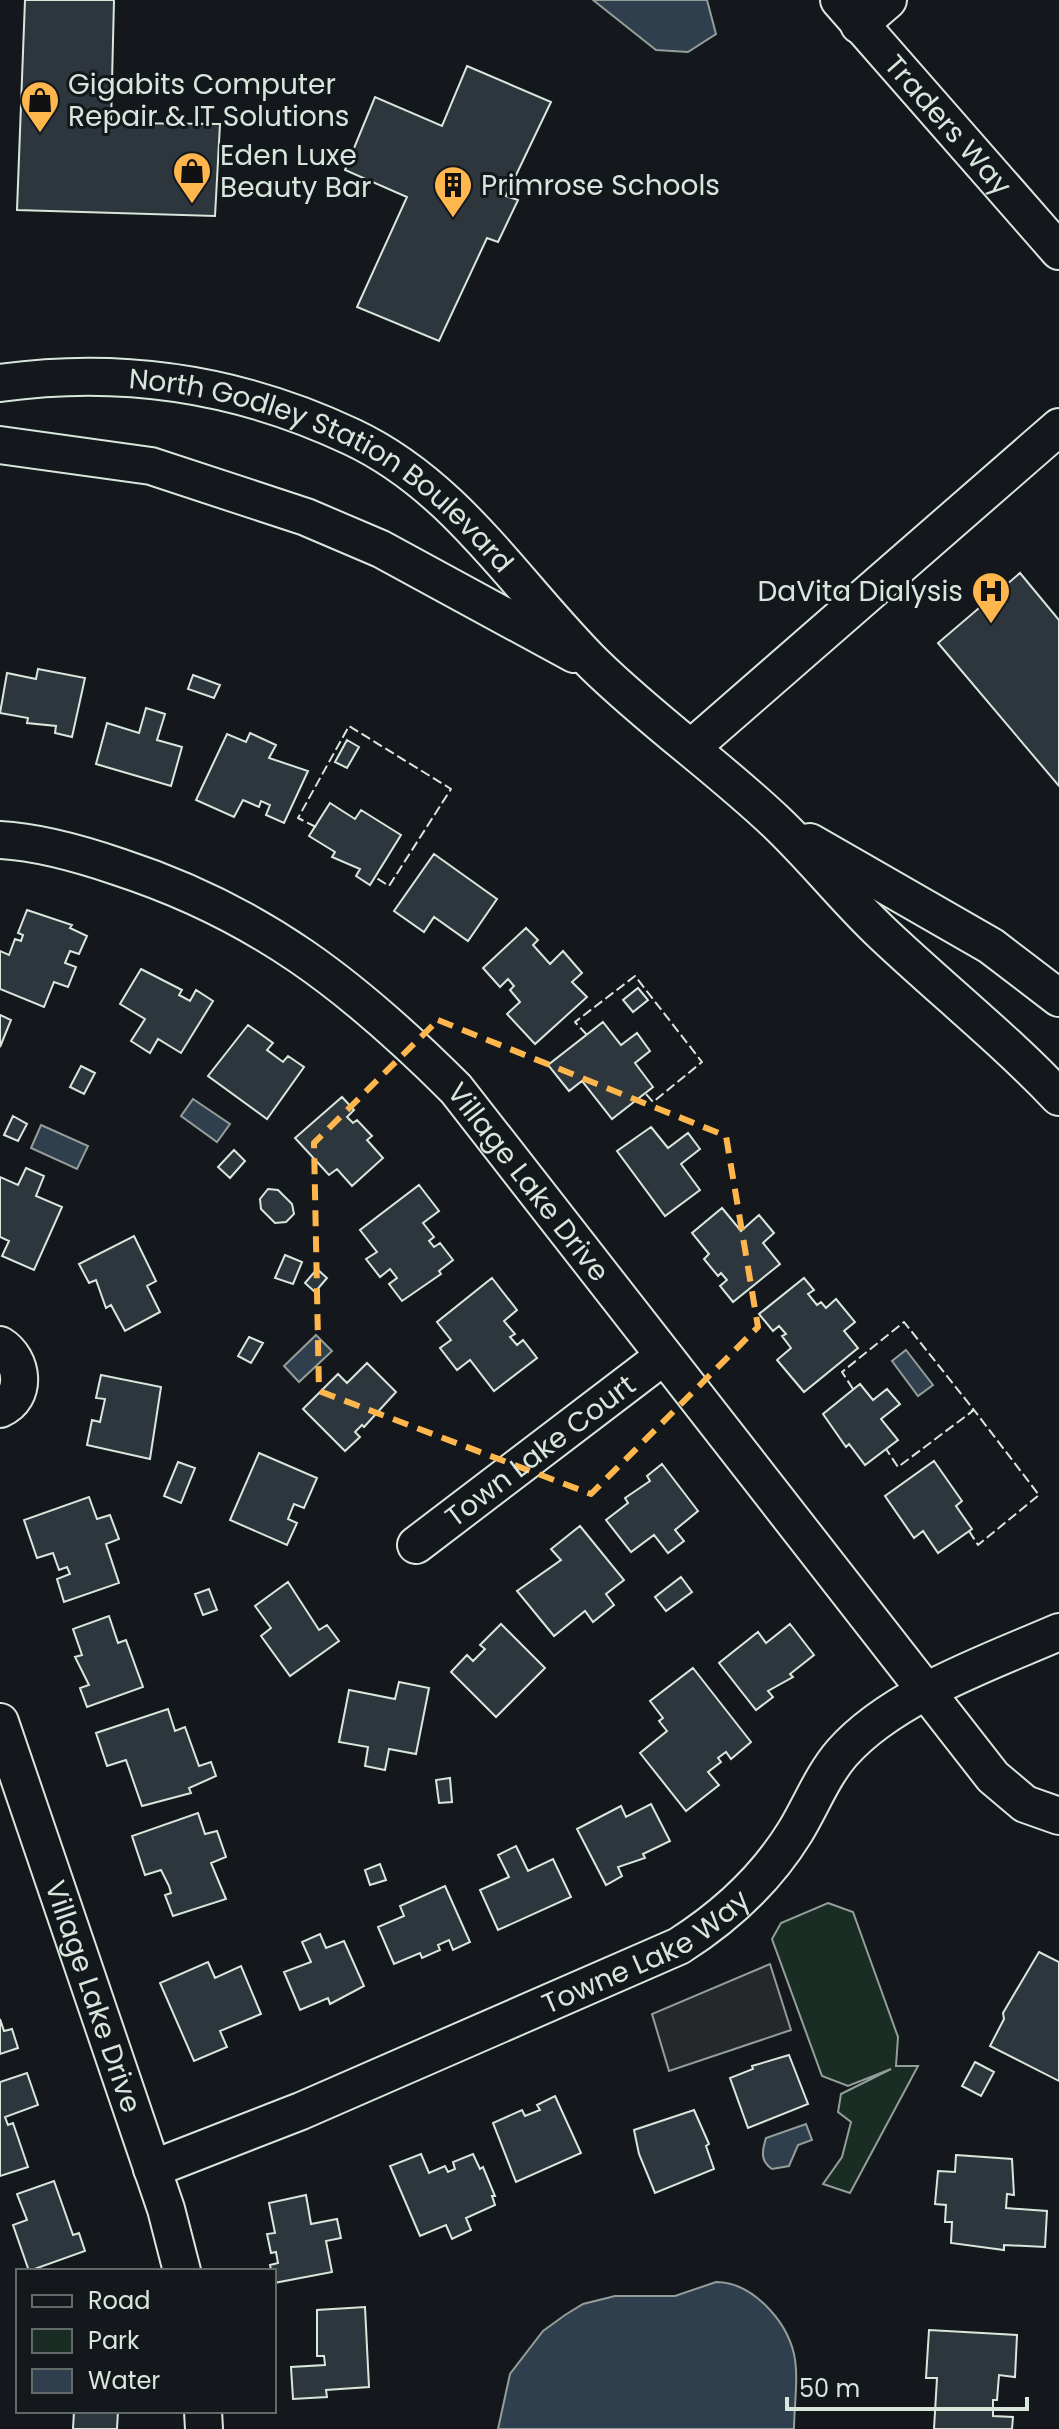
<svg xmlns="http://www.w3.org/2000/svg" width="1059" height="2429" font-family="Poppins,sans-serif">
<rect width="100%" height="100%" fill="#14181c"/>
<path fill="#1a2d24" stroke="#939e99" stroke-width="2" d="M828,1903L853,1912L898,2037L896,2066H918L850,2193L823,2184L842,2157L851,2122L838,2112L841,2094L891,2069L848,2086L822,2076L772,1939L781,1923Z"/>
<path fill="#24282b" stroke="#939e99" stroke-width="2" d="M770,1964L791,2030L669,2071L652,2014Z"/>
<path fill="#2f3f4d" stroke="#939e99" stroke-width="2" d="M593,0H707L716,34L688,52L656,50Z
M193,1099L230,1124L217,1142L181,1116Z
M41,1125L88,1146L77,1169L31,1148Z
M316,1335L332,1351L299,1382L284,1366Z
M906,1350L933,1385L918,1396L892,1361Z
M806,2124L812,2140L798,2145L789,2166L772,2169C760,2161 762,2151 766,2138Z
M716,2282C752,2282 786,2320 794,2354C799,2377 794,2406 794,2429H498L510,2374L543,2331L565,2315L583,2304L615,2296H675Z"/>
<path fill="#2c363c" stroke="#d8e6dc" stroke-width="2" d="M25,0H114L111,123L220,124L215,216L17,210Z
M467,66L551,102L506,196L518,200L498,242L487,238L439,341L357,307L407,197L345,170L375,97L442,126Z
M1020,573L1059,620V786L938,643Z
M38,669L85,678L72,737L55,733L56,726L27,723L28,718L0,713L7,673L36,679Z
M193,675L220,685L214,698L188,689Z
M146,708L165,714L157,740L182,747L171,786L96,764L107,723L139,733Z
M250,733L276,745L269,758L308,771L284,823L266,815L270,805L261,801L259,807L243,800L234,817L196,800L227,734L246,742Z
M347,740L359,747L347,768L335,762Z
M330,803L355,819L361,810L401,835L370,885L356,876L360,869L332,857L335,852L309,836Z
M434,854L497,899L468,941L434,917L424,932L394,911Z
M27,910L72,925L70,928L87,936L79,954L70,951L65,963L76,967L68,987L54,982L44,1007L0,989V951L9,955L15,939L21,941L23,935L18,933Z
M526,928L538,940L533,945L550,964L563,951L582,973L572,982L587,997L535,1044L507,1014L520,1002L510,990L514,986L508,979L500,987L483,968Z
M141,969L182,990L179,995L190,1001L196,990L213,1001L181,1053L158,1039L150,1053L131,1041L145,1019L120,1004Z
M638,988L648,1000L633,1012L623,1000Z
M0,1015L11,1020L0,1047Z
M603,1022L621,1045L637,1033L650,1051L635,1063L653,1087L612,1119L582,1081L569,1091L548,1065Z
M248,1025L273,1043L267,1050L283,1062L288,1056L304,1067L267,1119L208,1076Z
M81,1066L95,1073L84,1094L70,1087Z
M342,1097L354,1110L347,1117L353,1123L357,1120L372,1136L367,1140L383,1158L352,1186L337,1169L329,1175L295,1138Z
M13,1116L27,1124L18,1141L4,1135Z
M651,1127L668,1148L688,1133L700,1149L681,1164L700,1190L665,1216L617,1151Z
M234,1150L245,1161L230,1178L218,1167Z
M26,1168L44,1176L36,1196L62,1207L34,1270L2,1256L9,1241L0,1237V1177L18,1185Z
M419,1185L439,1211L423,1223L434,1237L429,1241L434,1247L440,1243L453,1260L439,1271L441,1274L402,1301L389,1284L397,1278L390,1269L380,1277L366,1259L377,1252L360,1230Z
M268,1189L278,1190L292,1204L294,1214L286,1222L275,1223L261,1209L260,1199Z
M722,1208L741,1231L759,1215L774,1233L763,1243L780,1264L733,1302L720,1286L727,1280L721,1273L718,1276L704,1259L709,1254L692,1233Z
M134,1236L156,1281L147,1286L160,1312L125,1331L111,1305L106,1308L96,1280L89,1283L79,1264Z
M285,1255L302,1262L293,1284L275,1278Z
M317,1269L327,1278L315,1292L305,1283Z
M492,1278L517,1310L504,1321L515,1334L510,1337L517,1345L523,1340L537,1358L494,1391L470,1360L457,1370L440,1348L451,1340L437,1322Z
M804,1278L814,1290L808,1294L817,1305L821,1302L826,1308L836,1299L855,1322L844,1331L858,1348L804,1392L777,1360L791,1348L782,1336L786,1334L779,1326L773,1331L759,1314Z
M249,1337L263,1343L251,1363L238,1356Z
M367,1363L396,1392L364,1427L362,1425L355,1432L360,1437L345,1451L303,1409L338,1374L347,1383Z
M101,1375L161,1387L150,1459L87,1445L92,1420L100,1422L105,1399L96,1398Z
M860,1384L873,1400L887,1389L900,1404L881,1419L898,1440L865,1465L849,1444L846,1447L823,1414Z
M259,1453L317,1478L304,1508L294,1504L288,1519L297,1523L287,1545L230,1520Z
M934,1461L962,1501L956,1506L972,1529L938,1553L923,1531L914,1538L885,1496Z
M178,1462L195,1468L181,1503L164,1496Z
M662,1464L698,1511L675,1530L684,1541L668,1553L654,1535L631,1552L606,1520L628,1503L625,1498L650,1481L647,1476Z
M89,1497L97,1519L110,1515L119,1539L106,1544L119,1583L64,1602L57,1579L70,1574L67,1567L59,1570L53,1553L37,1558L24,1520Z
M580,1526L624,1580L606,1594L614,1605L593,1622L585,1611L554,1636L517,1591L561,1560L551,1549Z
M681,1577L692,1592L666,1611L655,1597Z
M288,1582L319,1630L327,1625L339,1641L290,1676L261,1636L271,1628L255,1606Z
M209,1589L217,1610L203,1615L195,1594Z
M109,1616L118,1643L126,1640L143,1687L87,1707L80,1688L89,1685L75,1657L82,1655L73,1629Z
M501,1624L545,1668L496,1717L451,1672L467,1655L473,1661L485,1649L480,1645Z
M790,1624L814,1655L790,1674L793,1677L768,1691L773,1697L756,1710L719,1663L758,1632L766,1643Z
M693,1668L751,1742L731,1759L726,1752L718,1758L721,1762L708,1772L719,1785L686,1811L640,1753L667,1731L659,1721L663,1718L650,1701Z
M399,1682L429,1688L416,1754L389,1749L385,1770L365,1766L368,1747L339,1742L349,1690L395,1699Z
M168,1709L175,1731L185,1727L199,1766L211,1762L216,1776L189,1788L191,1793L142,1806L126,1760L107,1766L96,1733Z
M450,1778L452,1802L439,1803L436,1780Z
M651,1804L670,1841L643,1854L645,1858L618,1867L622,1876L606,1885L577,1829L621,1806L626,1817Z
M198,1813L205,1834L217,1831L226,1857L211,1863L226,1899L173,1916L165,1895L171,1893L169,1886L161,1870L145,1875L132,1836Z
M516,1846L528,1871L553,1859L571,1897L498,1930L480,1890L509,1877L498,1855Z
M380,1864L386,1880L370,1885L365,1870Z
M445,1886L470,1942L453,1950L449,1940L438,1945L440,1950L422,1958L420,1953L394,1964L378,1927L404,1916L400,1906Z
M320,1934L326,1948L344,1941L364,1986L330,2004L328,1998L300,2010L284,1972L311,1962L302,1942Z
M1039,1952L1059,1962V2081L990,2046L1004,2019L1003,2013Z
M208,1962L215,1978L241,1966L261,2014L220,2031L227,2047L194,2061L160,1983Z
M0,2019L4,2031L12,2029L18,2048L0,2054Z
M789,2055L808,2104L748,2128L730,2078L753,2069L752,2066Z
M975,2062L994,2072L981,2096L962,2086Z
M27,2073L38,2105L5,2117L8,2125L13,2123L28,2167L0,2176V2082Z
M555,2096L581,2153L516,2182L493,2123L522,2110L525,2116L540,2110L537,2105Z
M694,2110L709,2144L706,2146L714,2169L655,2193L639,2154L634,2130Z
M421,2154L429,2173L445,2166L448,2172L455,2169L453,2162L473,2154L480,2169L483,2167L495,2196H492L495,2205L466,2218L471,2230L452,2239L446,2225L420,2236L390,2166Z
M956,2155L1012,2159L1014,2195L1007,2194L1006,2208L1047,2211L1045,2247L1004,2245V2250L951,2243L952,2222H945L946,2205L935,2204L938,2171L955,2172Z
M54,2181L73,2235L79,2233L85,2251L29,2271L13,2225L27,2220L17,2194Z
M306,2195L311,2224L337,2219L341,2238L326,2241L332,2272L274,2283L270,2265L278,2263L276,2252L271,2253L267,2234L275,2233L269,2203Z
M365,2307L369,2387L326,2390L327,2397L293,2399L291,2367L325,2365L324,2356H317V2310Z
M929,2330L1017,2335L1015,2377L999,2375L997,2400H993V2416L1013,2417L1012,2429H934L937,2378H926Z
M74,2411H118L117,2429H73Z"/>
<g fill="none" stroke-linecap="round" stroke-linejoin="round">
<g stroke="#d8e6dc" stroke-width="40">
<g id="minor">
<path id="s1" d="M839,0L1059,251"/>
<path d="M859,25L888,0"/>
<path id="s2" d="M0,383C122,366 240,384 352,437C456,486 515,585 594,664C651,720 718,767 776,822C813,857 845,898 882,933C940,988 1004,1039 1059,1097"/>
<path d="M0,445L151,466L306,517L381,549L574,654"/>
<path d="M691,748L1059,427"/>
<path id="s3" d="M0,840C40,842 81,854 119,867C260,913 353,986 456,1089L993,1777L1025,1804L1059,1816"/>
<path d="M810,842L991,946L1059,998"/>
<path d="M0,1345C23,1359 28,1397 0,1409"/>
<path id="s4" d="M416,1545L664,1356"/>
<path id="s5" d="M0,1722L166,2209L182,2271"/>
<path id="s6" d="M152,2169L301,2111L679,1946C726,1916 766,1879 795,1832C811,1806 822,1776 842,1753C892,1696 990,1662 1059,1632"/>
<path d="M203,2411L204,2429"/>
</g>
</g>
<use href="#minor" stroke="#14181c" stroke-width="36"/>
<path stroke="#d8e6dc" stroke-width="2" stroke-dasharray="10 4" stroke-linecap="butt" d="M316,827L298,818L349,726L451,789L389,886L375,877
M587,1035L575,1022L635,976L702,1062L653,1102L645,1093
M853,1389L842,1372L904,1322L974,1410L898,1467L886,1449
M969,1531L978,1545L1039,1495L974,1410L971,1411"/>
</g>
<path fill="none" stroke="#ffb74d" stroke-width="6" stroke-dasharray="16 10" stroke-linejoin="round" d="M438,1020L726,1136L758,1327L591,1494L319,1391L314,1143Z"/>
<defs>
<g id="shop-pin" transform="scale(2)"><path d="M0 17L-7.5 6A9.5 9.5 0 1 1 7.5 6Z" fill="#ffb74d" stroke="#14181c"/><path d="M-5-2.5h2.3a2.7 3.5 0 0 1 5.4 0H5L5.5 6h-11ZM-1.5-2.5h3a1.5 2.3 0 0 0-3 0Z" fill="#111"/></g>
<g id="building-pin" transform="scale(2)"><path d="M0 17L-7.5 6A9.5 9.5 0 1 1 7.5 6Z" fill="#ffb74d" stroke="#14181c"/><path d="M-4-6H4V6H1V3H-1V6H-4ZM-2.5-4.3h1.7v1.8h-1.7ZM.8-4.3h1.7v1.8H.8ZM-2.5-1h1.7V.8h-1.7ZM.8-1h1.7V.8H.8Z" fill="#111"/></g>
<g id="hospital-pin" transform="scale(2)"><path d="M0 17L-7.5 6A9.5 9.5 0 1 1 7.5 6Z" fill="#ffb74d" stroke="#14181c"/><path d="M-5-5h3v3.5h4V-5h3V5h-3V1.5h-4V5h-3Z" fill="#111"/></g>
</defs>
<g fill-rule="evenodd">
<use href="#shop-pin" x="40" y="100"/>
<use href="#shop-pin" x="192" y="171"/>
<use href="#building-pin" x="453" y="185"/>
<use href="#hospital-pin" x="991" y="591"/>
</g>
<g text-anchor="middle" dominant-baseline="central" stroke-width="6" stroke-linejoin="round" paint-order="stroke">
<g font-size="28" fill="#d8e6dc" stroke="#14181c" text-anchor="start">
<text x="68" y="84">Gigabits Computer<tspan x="68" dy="32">Repair &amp; IT Solutions</tspan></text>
<text x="220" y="155">Eden Luxe<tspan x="220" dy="32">Beauty Bar</tspan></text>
<text x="481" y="185">Primrose Schools</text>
<text x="963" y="591" text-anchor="end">DaVita Dialysis</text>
</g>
<g font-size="28" fill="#d8e6dc" stroke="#14181c">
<text stroke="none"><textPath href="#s1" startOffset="166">Traders Way</textPath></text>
<text stroke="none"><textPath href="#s2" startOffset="348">North Godley Station Boulevard</textPath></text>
<text stroke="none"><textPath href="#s3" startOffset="648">Village Lake Drive</textPath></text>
<text stroke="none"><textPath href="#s4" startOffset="156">Town Lake Court</textPath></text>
<text stroke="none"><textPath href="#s6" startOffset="540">Towne Lake Way</textPath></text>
<text stroke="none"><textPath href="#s5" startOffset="290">Village Lake Drive</textPath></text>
</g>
</g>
<rect x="16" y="2269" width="260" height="144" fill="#14181c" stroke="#626a69" stroke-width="2"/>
<rect x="32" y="2295" width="40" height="12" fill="#14181c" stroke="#626a69" stroke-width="2"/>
<text x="88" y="2309" font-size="24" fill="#d8e6dc">Road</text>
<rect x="32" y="2329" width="40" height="24" fill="#1a2d24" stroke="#626a69" stroke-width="2"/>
<text x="88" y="2349" font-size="24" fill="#d8e6dc">Park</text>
<rect x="32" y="2369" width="40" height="24" fill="#2f3f4d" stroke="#626a69" stroke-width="2"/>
<text x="88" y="2389" font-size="24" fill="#d8e6dc">Water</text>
<path d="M787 2397v12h240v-12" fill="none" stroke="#d8e6dc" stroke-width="4"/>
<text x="799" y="2397" font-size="24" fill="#d8e6dc" stroke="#14181c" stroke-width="6" paint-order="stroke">50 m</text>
</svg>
